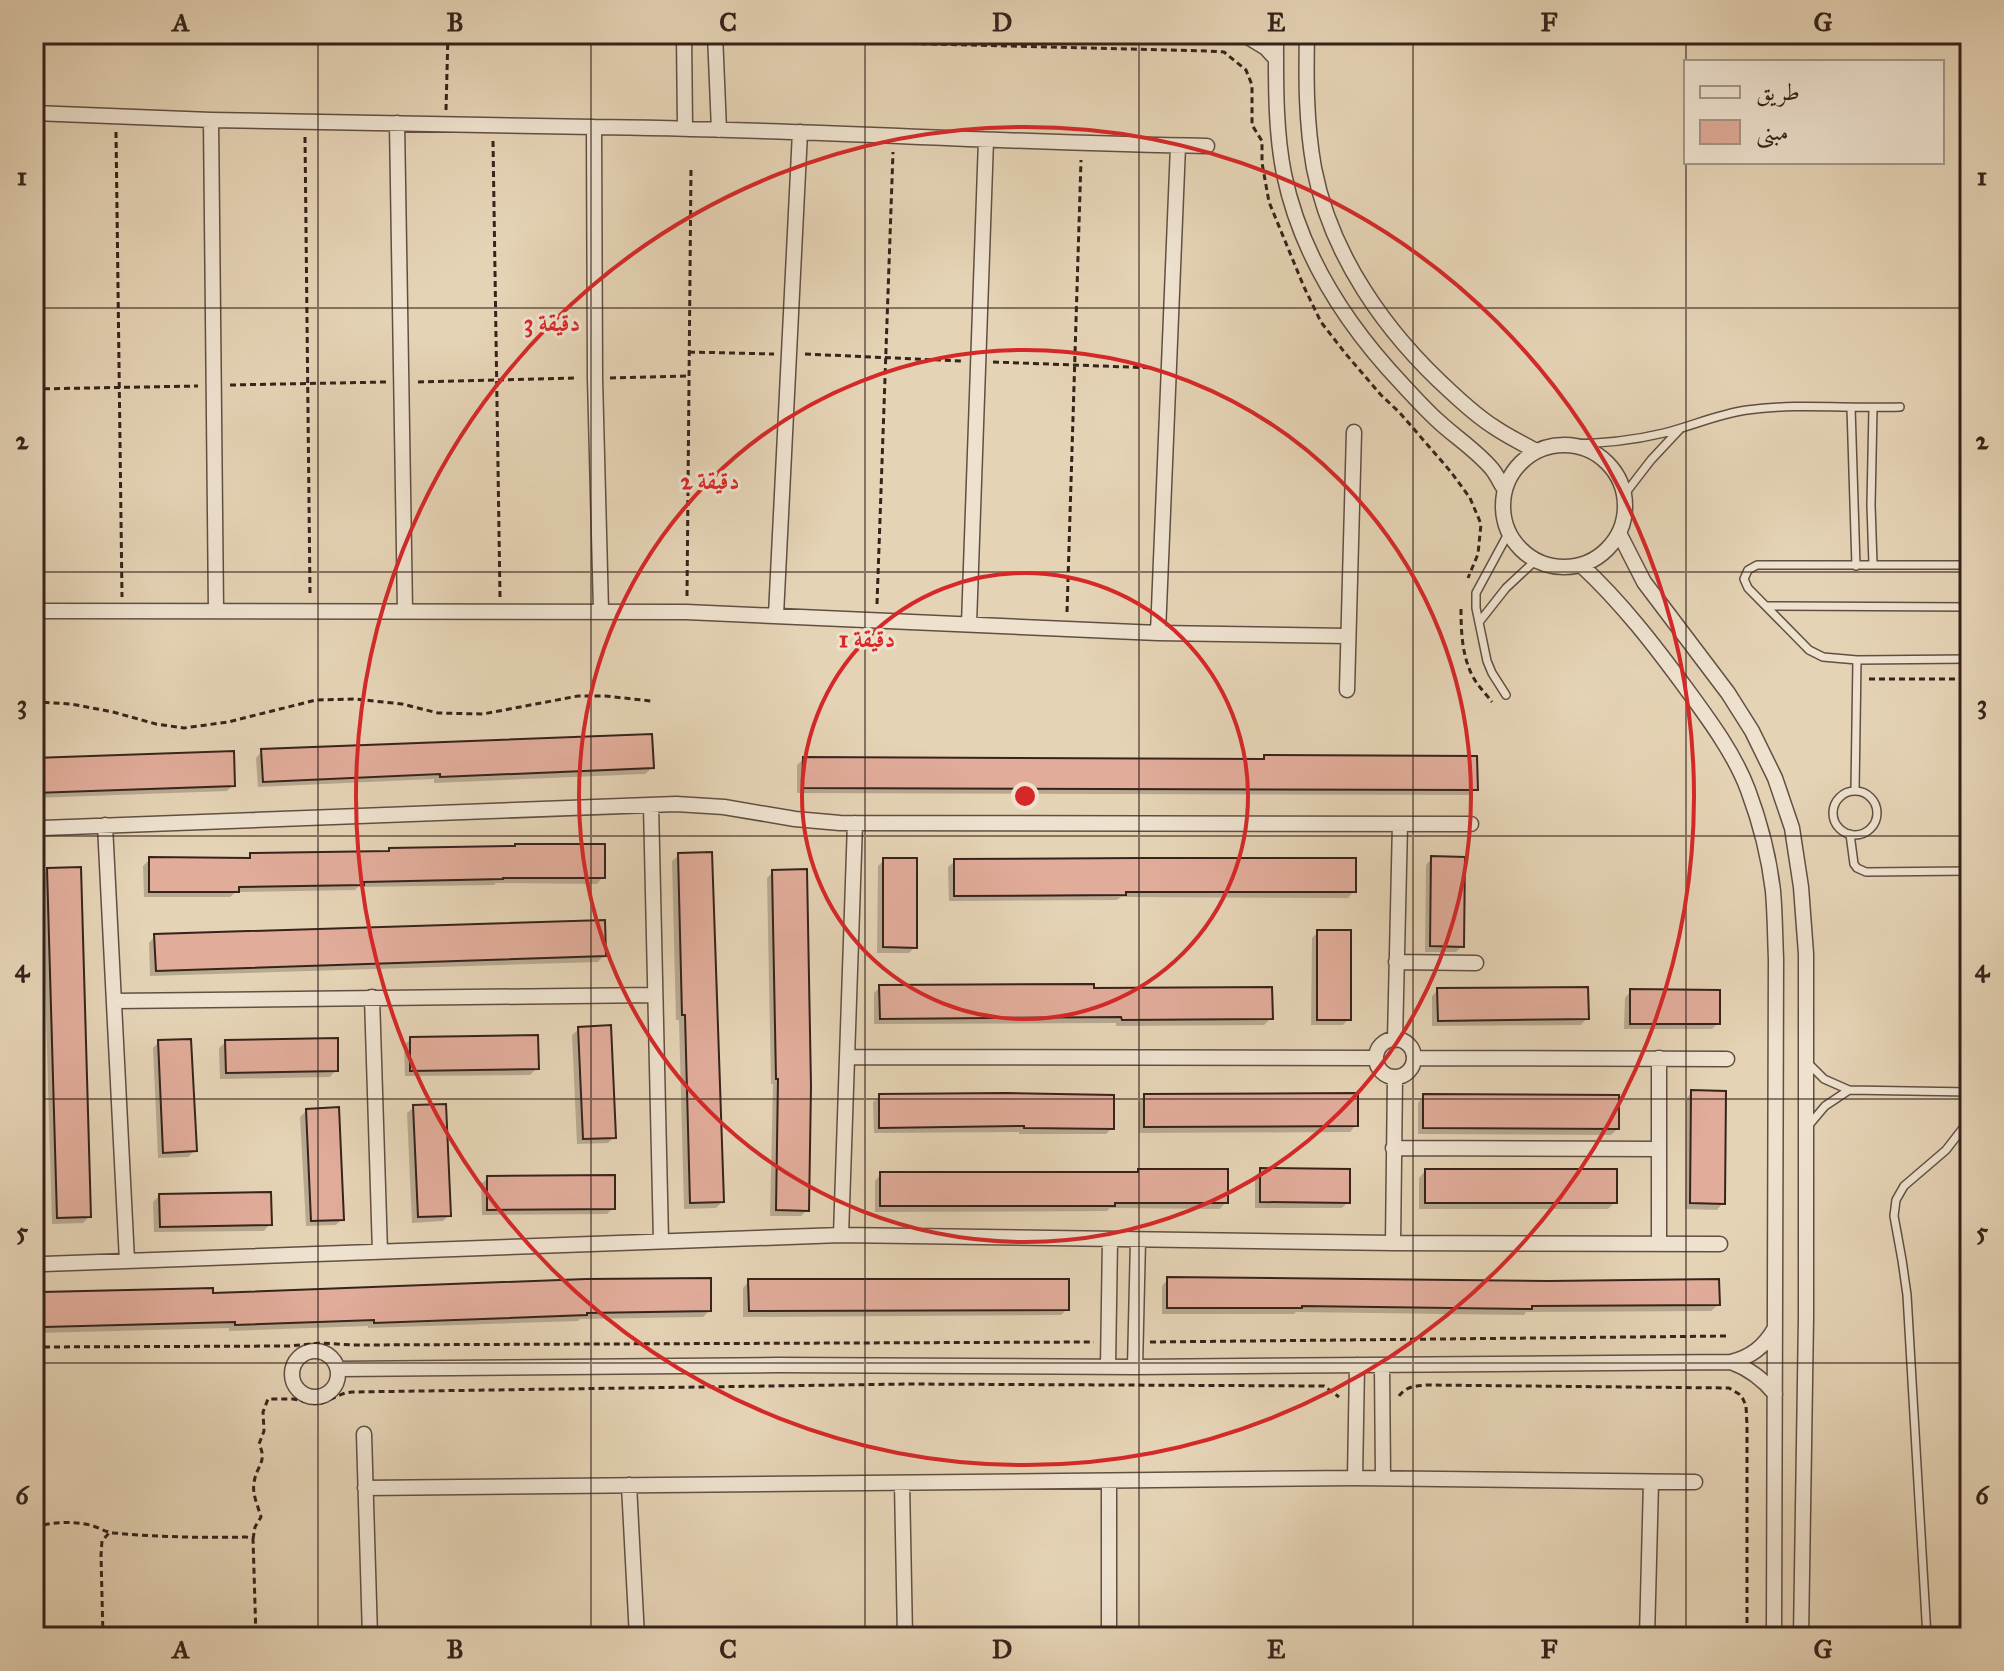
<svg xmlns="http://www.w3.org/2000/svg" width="2004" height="1671" font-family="'IM FELL Great Primer',Amiri,serif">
<rect width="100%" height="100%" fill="#e5d3b5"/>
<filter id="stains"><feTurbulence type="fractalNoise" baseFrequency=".0025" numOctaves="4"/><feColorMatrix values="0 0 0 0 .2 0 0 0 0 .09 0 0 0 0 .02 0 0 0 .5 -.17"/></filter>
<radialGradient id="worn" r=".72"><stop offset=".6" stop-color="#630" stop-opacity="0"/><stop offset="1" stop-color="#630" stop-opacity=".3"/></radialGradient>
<path fill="#0003" d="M262,751L652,768L645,774L434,783V779L258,787L256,758Z
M1264,757L1476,789L1469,795L797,793V765L804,759L1261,761Z
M34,760L233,785L227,791L34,798Z
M251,855L603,877L597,884L496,883L494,885L358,887L355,890L236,892L230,897H144L143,866L150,859L247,860Z
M679,855L722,1202L716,1208L684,1209L679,1020H676L672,861Z
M1432,858L1462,946L1456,952H1425L1426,865Z
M884,860L915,947L909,953H877L878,866Z
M955,861L1354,891L1348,898L1121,897L1117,900L949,901L948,867Z
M48,870L89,1217L83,1223L52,1224L42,876Z
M773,872L807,1210L801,1216H770L773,1084H771L767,878Z
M1318,932L1349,1019L1343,1025H1311L1312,938Z
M155,936L604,955L598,962L150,976L149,943Z
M880,987L1092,990L1271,1018L1264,1025L1116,1026V1023L874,1024V993Z
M1438,990L1587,1018L1581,1025L1432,1026V996Z
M1631,991L1718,1023L1712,1029H1624L1625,998Z
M579,1029L614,1137L608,1143L577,1144L572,1035Z
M411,1039L537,1068L530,1075L405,1076L404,1045Z
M159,1042L194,1151L188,1157L158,1158L153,1048Z
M226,1042L336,1070L330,1077L220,1079L219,1048Z
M1692,1092L1723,1203L1717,1210L1685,1209L1686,1099Z
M880,1096L1112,1128L1106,1134H1019V1132L874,1133L873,1102Z
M1145,1096L1356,1125L1350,1132L1139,1133V1102Z
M1424,1096L1617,1129L1611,1135L1418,1134V1103Z
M414,1107L449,1215L443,1221L412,1223L407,1113Z
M307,1110L342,1219L336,1225L306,1226L300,1117Z
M1261,1170L1348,1202L1342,1208H1255V1177Z
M1139,1171L1226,1202L1220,1209L1110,1208L1107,1211L875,1212V1181L881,1174H1136Z
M1425,1171L1615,1202L1608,1209H1419V1178Z
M488,1178L613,1208L607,1214L482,1215L481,1184Z
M159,1196L270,1224L264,1231L154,1232L153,1202Z
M1168,1279L1717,1281L1718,1305L1711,1311L1526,1312L1524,1315L1296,1312L1294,1314H1162V1286Z
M749,1281L1067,1309L1061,1315L743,1317V1288Z
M43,1294L211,1295L709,1311L703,1317L580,1319L578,1321L368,1328V1326L229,1331V1328L38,1333L37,1301Z"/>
<path fill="#e1ac9a" stroke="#36231b" stroke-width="2" d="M652,734L654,768L440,777V774L263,782L261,749Z
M234,751L235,786L34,793V758Z
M1264,755L1477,756L1478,790L802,788L803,757L1264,759Z
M515,844H605V878H503V879L364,882V885L239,887V892H149V857L250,858V853L389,851V848L515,846Z
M712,852L724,1202L690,1203L685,1015H682L678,853Z
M1431,856L1465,857L1464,947L1430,946Z
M883,858H917V948L883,947Z
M1142,858H1356V892H1126V895L954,896V859Z
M81,867L91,1217L57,1218L47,868Z
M807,869L811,1086L809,1211L776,1210L778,1079H776L772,870Z
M605,920L606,956L156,971L154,934Z
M1317,930H1351V1020H1317Z
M1094,984V988L1272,987L1273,1019L1122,1020L1121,1017L880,1019L879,985Z
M1588,987L1589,1019L1438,1021L1437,988Z
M1630,989L1720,990V1024H1630Z
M611,1025L616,1138L583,1139L578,1027Z
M538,1035L539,1069L410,1071V1037Z
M338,1038V1071L226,1073L225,1040Z
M191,1039L197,1151L163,1153L158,1040Z
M1691,1090L1726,1091L1725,1204L1690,1203Z
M1007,1093L1114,1095V1129L1024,1128V1126L879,1128V1094Z
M1358,1093V1126L1144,1127V1094Z
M1423,1094L1619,1095V1129L1423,1128Z
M446,1104L451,1216L418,1217L413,1105Z
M339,1107L344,1220L311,1221L306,1109Z
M1260,1168L1350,1169V1203L1260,1202Z
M1138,1169H1228V1203H1115V1206H880V1172H1138Z
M1425,1169H1617V1203H1425Z
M615,1175V1209L487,1210V1176Z
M271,1192L272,1225L160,1227L159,1194Z
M1167,1277L1548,1281L1719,1279L1720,1305L1532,1306V1309L1302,1306V1308H1167Z
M711,1278V1311L587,1313V1315L374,1323V1320L235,1325V1322L44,1327L42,1292L213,1288V1293L586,1279Z
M748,1279H1069V1310L749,1311Z"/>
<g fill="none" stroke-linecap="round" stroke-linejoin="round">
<g stroke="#624f42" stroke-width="10">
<path id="lane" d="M1851,407L1856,566
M1873,408L1871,505L1873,564
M1566,444C1599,444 1631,441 1664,433C1692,426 1718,414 1747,410C1797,403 1849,409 1900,407
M1624,495L1651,460L1680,429
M1970,565H1757L1748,570L1744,579L1748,588L1809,650L1823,657L1857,660L1970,659
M1767,606L1970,607
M1480,621L1506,588L1536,560
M1506,695L1492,673L1487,661L1476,608V593L1509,532
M1855,791L1857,660
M1833 813a22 22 0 1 1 44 0a22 22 0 1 1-44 0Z
M1850,834L1854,864L1857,868L1866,872L1970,871
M1809,1064L1824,1079L1849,1090L1970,1092
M1809,1125L1825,1106L1849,1090
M1927,1637L1907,1295L1902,1260L1894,1216L1896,1200L1904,1186L1946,1150L1970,1119"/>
</g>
<g stroke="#624f42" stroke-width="17">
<path id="street" d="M684,34L685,128
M715,34L719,130
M1243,34L1266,48L1276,59
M1276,34C1276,80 1275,129 1284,174C1301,256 1347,326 1403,385C1414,397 1425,409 1437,420C1455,437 1476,450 1492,469C1497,475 1500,483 1505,490
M1307,34C1306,79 1306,123 1314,168C1331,256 1386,333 1451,392C1465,405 1478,417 1494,427C1507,436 1522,443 1536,451
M34,113L211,120L594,127L595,378L601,611
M211,120L216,611
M397,123L405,611
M594,127C798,129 1003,143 1207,146
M1503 506a61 61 0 1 1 122 0a61 61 0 1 1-122 0Z
M1619,533L1644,582L1728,693L1752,731L1775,778L1792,828L1801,887L1806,954V1317L1801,1637
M1581,565C1622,603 1655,646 1688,691C1710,721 1735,755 1748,790C1760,822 1769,857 1773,891C1775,914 1775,936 1776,959L1774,1637
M34,611L686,612L1158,633L1348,636
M776,615L800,132
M969,624L986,140
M1158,633L1178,146
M1347,690L1354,432
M651,805L661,1241
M105,825L127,1261
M43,828L676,804L724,807L795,819L840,823L1471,824
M1396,962L1476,963
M372,997L380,1252
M114,1001L655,995
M1376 1058a19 19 0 1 1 38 0a19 19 0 1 1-38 0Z
M1395,1040L1400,824
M848,1057L1376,1058
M1414,1058L1727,1059
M1393,1148L1659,1149
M841,1235L855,823
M1393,1243L1395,1077
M1659,1244V1058
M44,1264L841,1235L1393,1243L1720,1244
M292 1374a23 23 0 1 1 46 0a23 23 0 1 1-46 0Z
M1731,1362C1750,1369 1763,1379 1775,1394
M1382,1365L1383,1478
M1108,1367L1110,1239
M1135,1367L1138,1240
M338,1369L778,1365L1135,1367L1731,1362C1751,1357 1764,1347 1775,1328
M364,1434L370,1637
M1355,1478L1357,1365
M902,1483L905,1637
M629,1485L637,1637
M365,1488L1355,1478L1695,1482
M1109,1637V1481
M1647,1637L1651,1482"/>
</g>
<path stroke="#36231b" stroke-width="3" stroke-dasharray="6 4" stroke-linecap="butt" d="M631,34L667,35
M34,38L40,34
M731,39L1208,51L1224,52L1246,70L1252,85V125L1262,141V163L1269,202L1304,287L1321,322L1345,353L1381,395L1400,413L1451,472L1470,498L1481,524L1478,554L1468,578
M446,110L448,34
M116,132L122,597
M305,137L310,594
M493,141L500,597
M689,352L774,354
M805,354L961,361
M993,362L1153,368
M610,378L689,376
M418,382L578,378
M230,385L386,382
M34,389L198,386
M687,596L691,168
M877,604L893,152
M1461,609C1461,631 1462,655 1472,675C1477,685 1486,694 1492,702
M1067,612L1081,160
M1869,679H1970
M34,704L38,702L71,704L113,712L156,724L184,728L228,722L316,700L355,699L402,704L438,713L483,714L578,696H605L651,701
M1150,1342L1728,1336
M34,1347L290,1346L321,1343L353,1345L1094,1342
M1399,1396C1406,1386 1416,1386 1427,1385L1729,1388L1739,1394L1743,1399L1746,1406L1747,1425V1637
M34,1527C52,1522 71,1521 90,1525C98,1527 105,1532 114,1533C158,1537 203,1538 246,1537L253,1539L256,1637
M253,1539L255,1527L261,1517C258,1506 252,1494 254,1483C256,1466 268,1462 259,1444L264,1431L263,1412L268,1399H293L319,1404L345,1393L352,1392L908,1384L1324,1386L1339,1397
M103,1637L101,1555L102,1541L109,1533"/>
<use href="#lane" stroke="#eee2cf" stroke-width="7"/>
<use href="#street" stroke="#eee2cf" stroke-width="14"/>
</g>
<path fill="none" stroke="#36231b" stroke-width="2" stroke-opacity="0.55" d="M318,34V1637M591,34V1637M865,34V1637M1139,34V1637M1413,34V1637M1686,34V62M1686,162V1637M34,308H1970M34,572H1970M34,836H1970M34,1099H1970M34,1363H1970"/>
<g fill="none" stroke="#d62828" stroke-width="4">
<circle cx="1025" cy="796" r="223"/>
<circle cx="1025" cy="796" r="446"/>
<circle cx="1025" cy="796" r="669"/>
</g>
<circle cx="1025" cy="796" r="12" fill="#d62828" stroke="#eee2cf" stroke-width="4"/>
<g font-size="24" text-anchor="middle" font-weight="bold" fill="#d62828" stroke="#eee2cf" stroke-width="6" stroke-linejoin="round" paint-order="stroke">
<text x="552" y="331">3 دقيقة</text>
<text x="710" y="489">2 دقيقة</text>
<text x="867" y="647">1 دقيقة</text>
</g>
<rect width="2004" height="1671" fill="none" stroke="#e5d3b5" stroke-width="88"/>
<rect x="1684" y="60" width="260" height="104" fill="#eee2cf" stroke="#a49687" stroke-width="2"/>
<rect x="1700" y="86" width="40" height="12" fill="#eee2cf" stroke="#a49687" stroke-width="2"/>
<text x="1756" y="100" font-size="24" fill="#36231b">طريق</text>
<rect x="1700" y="120" width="40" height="24" fill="#e1ac9a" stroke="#a49687" stroke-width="2"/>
<text x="1756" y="140" font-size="24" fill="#36231b">مبنى</text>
<rect x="44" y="44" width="1916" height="1583" fill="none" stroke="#36231b" stroke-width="3"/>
<g font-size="26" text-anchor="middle" font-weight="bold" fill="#36231b">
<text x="181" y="31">A</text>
<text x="455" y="31">B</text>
<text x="728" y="31">C</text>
<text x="1002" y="31">D</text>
<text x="1276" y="31">E</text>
<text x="1549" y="31">F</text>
<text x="1823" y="31">G</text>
<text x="22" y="185">1</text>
<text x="1982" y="185">1</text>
<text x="22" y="449">2</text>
<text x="1982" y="449">2</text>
<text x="22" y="713">3</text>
<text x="1982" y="713">3</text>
<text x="22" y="977">4</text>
<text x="1982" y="977">4</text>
<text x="22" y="1240">5</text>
<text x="1982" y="1240">5</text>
<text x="22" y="1504">6</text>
<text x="1982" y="1504">6</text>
<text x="181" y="1658">A</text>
<text x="455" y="1658">B</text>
<text x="728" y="1658">C</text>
<text x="1002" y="1658">D</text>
<text x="1276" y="1658">E</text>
<text x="1549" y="1658">F</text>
<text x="1823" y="1658">G</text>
</g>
<rect width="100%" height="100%" filter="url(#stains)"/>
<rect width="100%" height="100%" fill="url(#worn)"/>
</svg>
